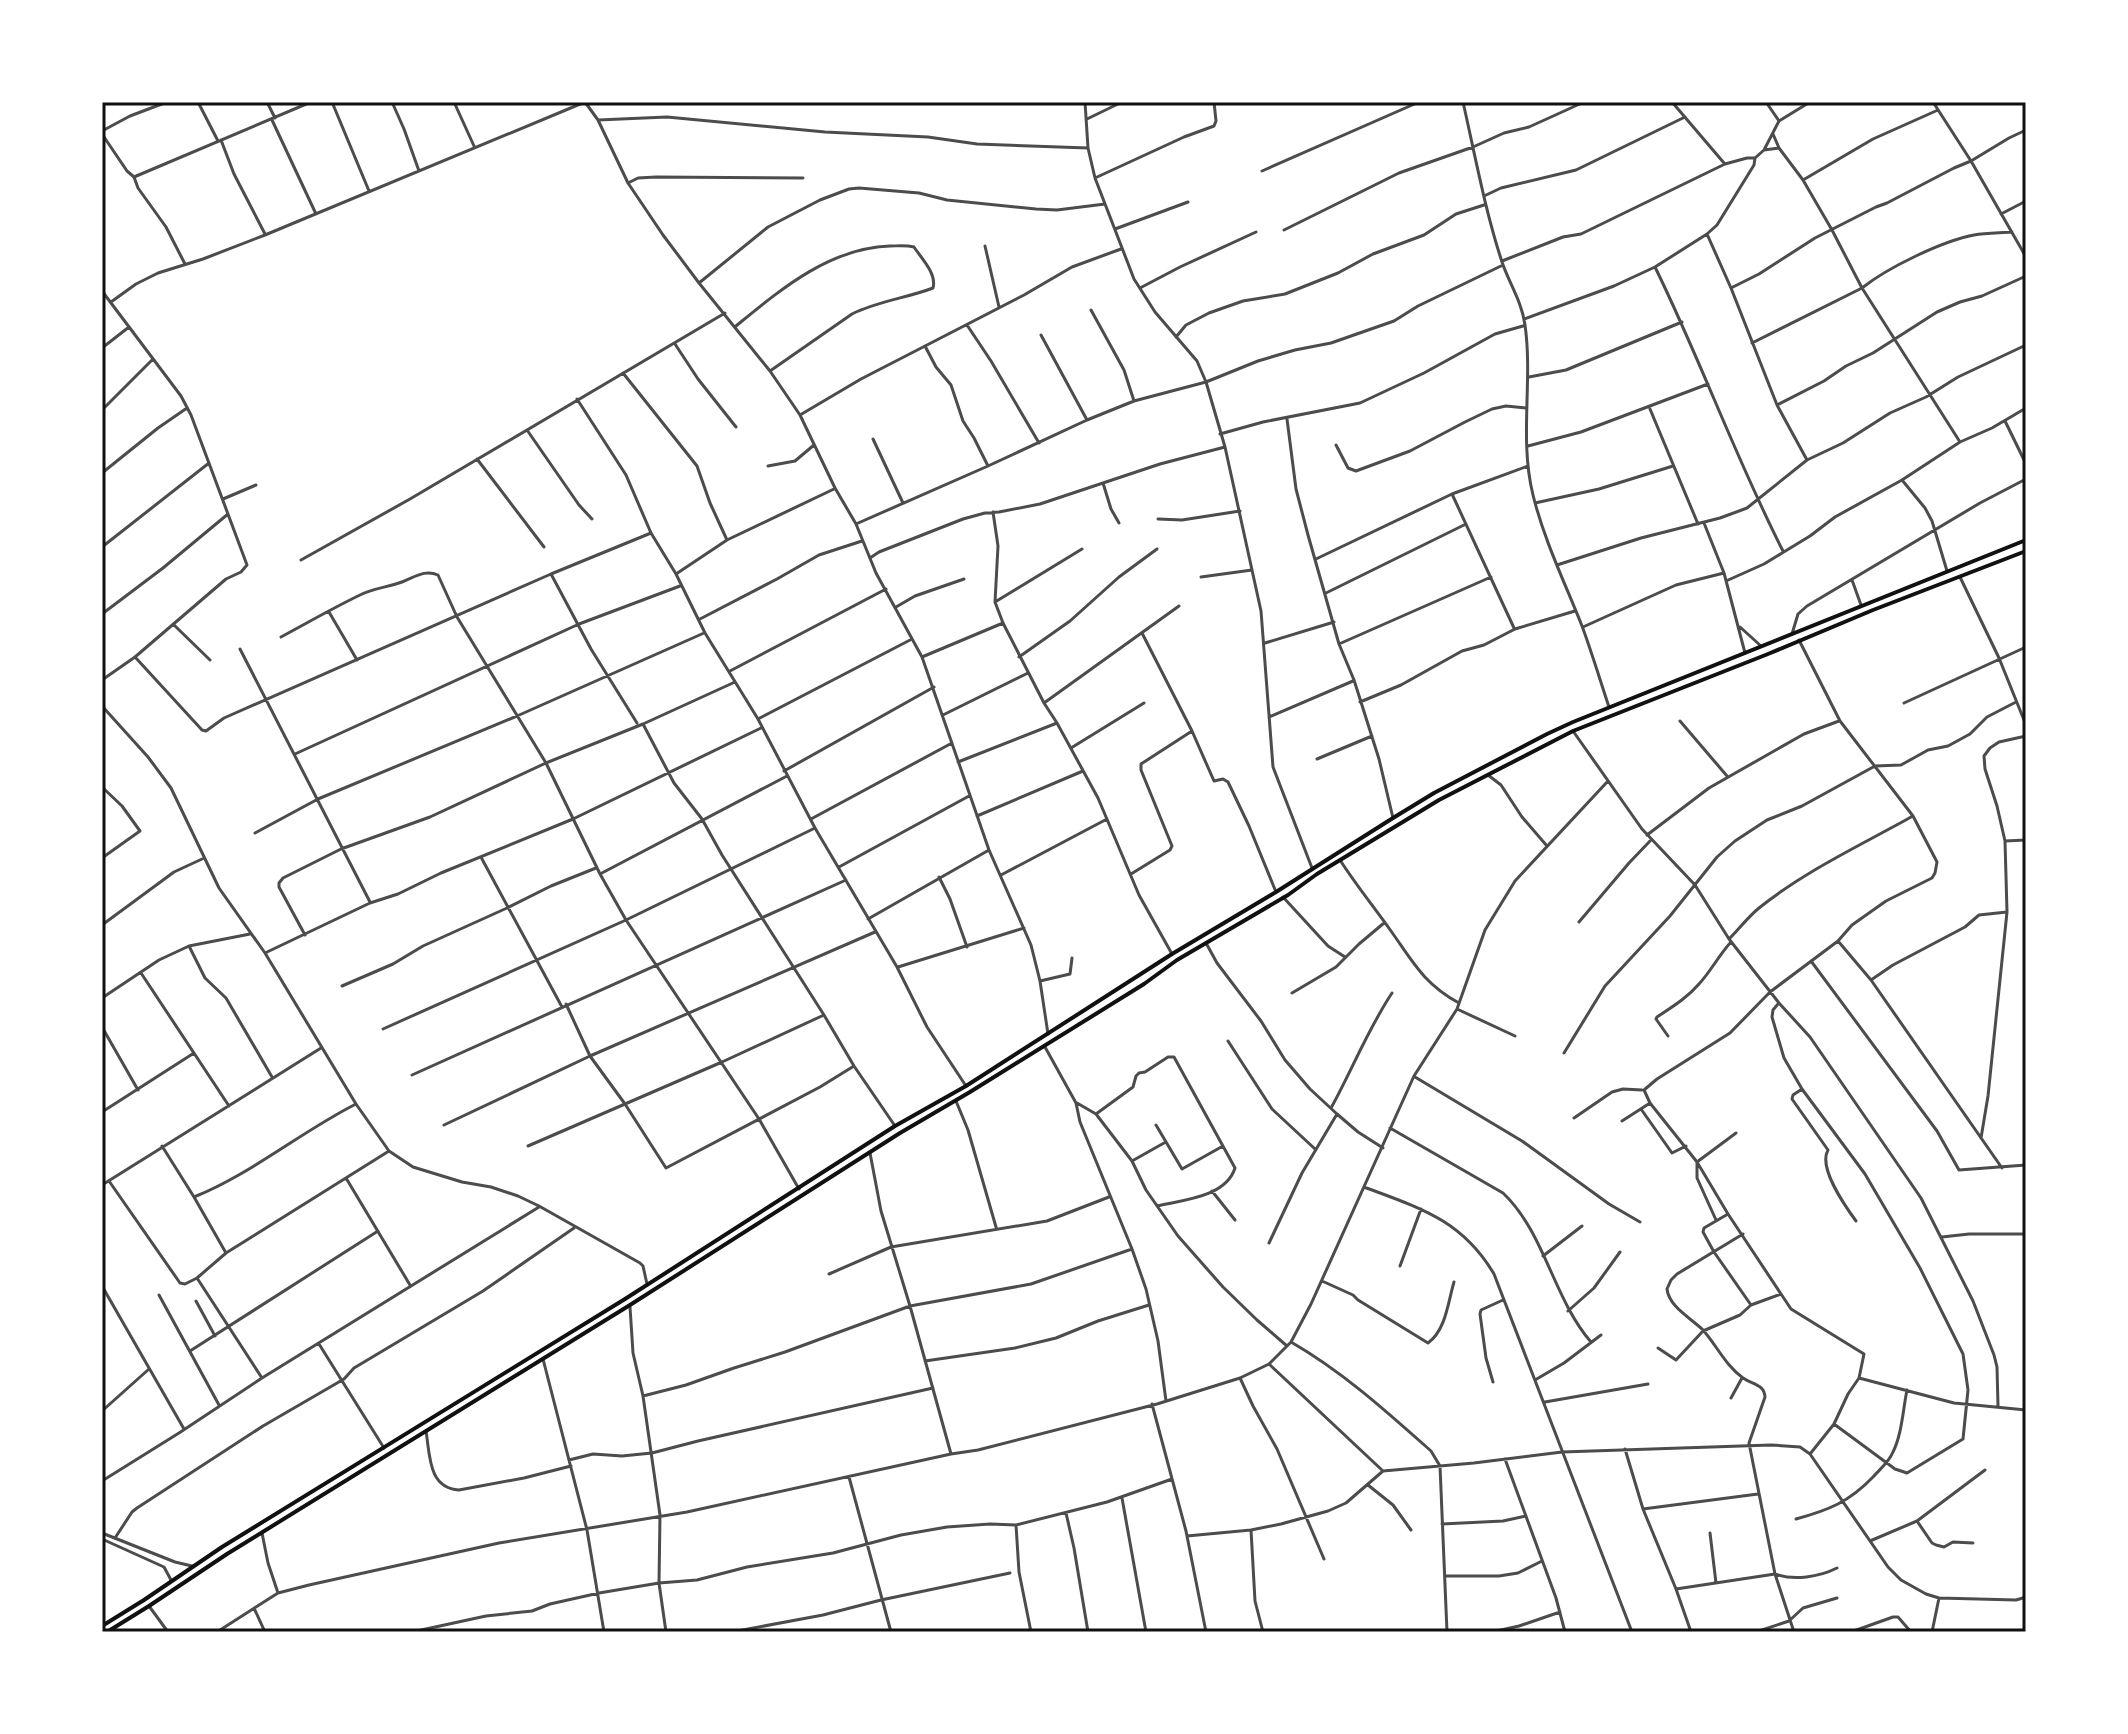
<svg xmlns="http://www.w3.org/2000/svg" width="2128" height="1734" font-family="'IBM Plex Serif',serif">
<rect width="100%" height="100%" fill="#fff"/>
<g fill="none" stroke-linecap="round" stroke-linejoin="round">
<path stroke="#4c4c4c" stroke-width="3" d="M198,102L218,141
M267,102L275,118
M332,102L369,191
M392,102L404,129L419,171
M454,102L474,146
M585,102L598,120L628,183L663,235L699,283L770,371L800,415L835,488L856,524L876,573L922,657L989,850L1031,945L1040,981L1048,1034
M1085,102L1088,148L1095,178
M1214,102L1216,121L1214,126L1184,137L1095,178L1134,279L1155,312L1197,361L1206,382L1225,447L1261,611L1273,767L1312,868
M1463,102C1475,155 1485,210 1502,262C1509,283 1522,302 1525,325C1533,381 1519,439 1533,495C1544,540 1565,583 1582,626C1592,653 1600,680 1609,707
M1672,102L1724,163
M1766,102L1779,121
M1933,102L1971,161L2026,257
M1087,119L1122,102
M272,120L316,214
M598,120L667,117L825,132L928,137L977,144L1088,148
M102,131L130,116L167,102
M102,134L127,171L134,177L138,188L166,227L185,264
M1773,134L1779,148L1803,180L1832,230L1862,288L1960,442
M221,140L234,174L265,234
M1764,150L1779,148
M1262,171L1419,102
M134,177L311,102
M1803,180L1873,139L1938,110
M628,183L638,178L656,177L803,178
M1484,196L1501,188L1576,170L1685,117
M2001,214L2026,201
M1115,229L1188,202
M1284,230L1399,173L1473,147L1504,133L1529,127L1584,102
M1707,234L1731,288L1777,405L1807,460
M985,246L999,307
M1502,261L1563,237L1581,234L1725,164L1747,158H1755
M1655,267C1701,361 1736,459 1783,551
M699,283L768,227L820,200L849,189L859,188L919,193L947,200L1036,209L1057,210L1105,204
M1140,288L1180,267L1256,232
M1731,288L1759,274L1815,238L1876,207L1887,203L1954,168L1971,161L2009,138L2026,130
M102,291L181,396L191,415L247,565L241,572L226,579L135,657L102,680
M111,302L136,284L158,273L203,259L265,235L585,102
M1091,310L1124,370L1134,401
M1524,319L1614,286L1655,267L1707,234L1717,225L1754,165L1755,158L1764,150L1779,121L1810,102
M967,325L991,361L1039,443
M736,326C780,290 829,248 890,246C898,246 906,245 914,247C922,259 937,274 933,288C907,298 878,301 852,314L770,371
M1041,335L1087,420
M1176,337L1186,325L1209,313L1243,301L1285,294L1338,273L1373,254L1424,235L1456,214L1484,205
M1752,343L1862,288C1887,268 1942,241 1974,235C1986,233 1999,233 2012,232
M675,344L698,379L736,427
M925,346L936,367L951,385L963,421L974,438L988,466
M102,348L129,327
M623,373L697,466L710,503L727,540
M1529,377L1566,370L1682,322
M577,399L626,475L651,533L676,574L705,633L758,719L815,828L897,967L927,1027L966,1086
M1777,405L1824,381L1846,366L1873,353L1937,312L1960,302L1982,296L2026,276
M1650,409L1698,524
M102,410L153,359
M800,415L861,379L1024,295L1072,267L1121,249
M1287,419L1296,489L1308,535L1339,644L1354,680L1379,759L1393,818
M2005,421L2026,464
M527,430L579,505L592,519
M1220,434L1263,422L1360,403L1424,373L1495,334L1523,326
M873,439L903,503
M1336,445L1348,468L1356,471L1410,451L1465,422L1492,409L1506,406L1526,408
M1528,446L1581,432L1708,384
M477,459L544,547
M768,466L795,461L814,445
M102,473L158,428L187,408
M1902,480L1925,508L1932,521L1947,571
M1103,483L1160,464L1225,447
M1452,494L1514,628
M223,499L256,485
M1535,503L1599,489L1673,466
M993,512L998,546L995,602L1003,623L1044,703L1057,723L1098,798L1139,895L1172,954
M1158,519L1182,520L1240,511
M1704,523L1724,573L1745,653
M856,524L988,466L1087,420L1134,401L1206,382L1258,361L1295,350L1331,343L1394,321L1418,306L1503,265
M102,547L209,463
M870,558L879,552L963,519L985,513L999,512L1040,504L1103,483L1111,509L1119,523
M1316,559L1452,494L1528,466
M301,560L410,499L725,313
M1557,565L1641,538L1720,518L1747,508L1807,460L1843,443L1890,413L1926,397L1958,377L2026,345
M551,574L591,649L637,723
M676,574L727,540L834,489
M1201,577L1252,570
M1960,577L1999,658L2026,725
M1852,580L1861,605
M1726,581L1764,564L1810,536L1835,517L1902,480L1960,442L1992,428L2026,408
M1326,593L1466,524
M995,602L1082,549
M896,607L915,596L964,579
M329,612L357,660
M102,614L163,568L228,514
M700,619L777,579L819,555L862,541
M173,624L210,660
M1583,627L1676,585L1724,573
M1740,627L1761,646
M1142,633L1192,731L1214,781L1223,779L1228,782L1249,826L1276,892
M1792,634L1798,614L1807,606L1980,503L2026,479
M281,637C307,623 333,608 360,595C374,588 389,587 402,582C415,577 425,569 438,575L457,617L546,763L600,874L626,920L759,1119L799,1189
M1799,640L1840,721L1913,816L1937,862L1935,873L1932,878L1886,901L1852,925L1838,941L1770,992L1730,1033L1657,1079L1644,1090L1650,1103L1697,1162L1728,1214L1791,1309L1864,1354L1859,1378L1848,1394L1834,1424L1810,1454
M1265,643L1334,622
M1339,644L1491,577
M240,649L370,902
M135,657L202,730L206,731L224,718L551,574L651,533
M922,657L1003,623
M1019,657L1070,621L1119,577L1157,549
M730,671L886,589
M1360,702L1401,685L1462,651L1484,645L1515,629L1575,611
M1044,703L1179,606
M1904,703L2026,647
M102,706L148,757L171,788L219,888L265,953L356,1104L389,1151L413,1167L462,1182L491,1187L518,1196L539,1206L640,1263L643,1266L647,1284
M943,715L1028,673
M1269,717L1353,681
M758,719L912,639
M1680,721L1727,776
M643,724L674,783L702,819L722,855L824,1015L854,1066L895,1126
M1573,731L1642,829L1695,885L1729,939L1779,1003L1810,1037L1921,1198L1973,1301L1994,1355L1997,1367L1998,1406
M1071,748L1144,703
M295,754L579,624L680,586
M1317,759L1372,736
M958,762L1057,723
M784,771L934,687
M1488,775L1501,785L1522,817L1547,846
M102,787L122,806L140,831L102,858
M977,816L1083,771
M811,819L952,743
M255,833L318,799L517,716L704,633
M1647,835L1709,788L1804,734L1839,721
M2005,841L2026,840
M482,859L562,1007
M1340,860C1356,885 1374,907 1391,931C1413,962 1424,984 1459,1003
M839,867L969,796
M600,874L787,776
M1131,874L1170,850L1172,846L1141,770V764L1192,731
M1001,875L1107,819
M939,877L950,899L967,947
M1283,897L1328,946L1345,957
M868,919L989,850
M1579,922L1629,863L1650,841
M102,925L174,872L202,859
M305,935L279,887V883L283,878L341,849L430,817L546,763L643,724L735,682
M1729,939C1739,929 1748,917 1759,908C1805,871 1861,845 1913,816
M1838,941L1871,980L2002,1168
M1206,943L1217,963L1261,1021L1285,1060L1310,1089L1337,1114L1358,1132L1383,1148
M189,946L205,978L226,998L272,1077
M265,953L370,903L398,894L441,873L573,819L761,728
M1811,961L1937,1131L1959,1170L2026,1165
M898,967L1024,928
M141,973L229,1106
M1871,980L1893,965L1965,927L1979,915L2007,912
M1040,981L1070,974L1072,958
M342,986L393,964L423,946L507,908L551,886L596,868
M1292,993L1336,967L1359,944L1384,923
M102,998L159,960L189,946L250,934
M566,1004L590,1056L625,1104L666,1168L820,1087L854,1066
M1778,1004L1773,1010L1772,1017L1784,1058L1802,1089L1865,1174L1920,1268L1963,1354L1968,1390L1963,1439L1907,1473L1895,1469L1834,1424
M1457,1009L1515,1036
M102,1027L138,1090
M383,1029L626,920L815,828
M1668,1036L1656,1019L1657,1017C1672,1007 1687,998 1699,984C1711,971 1719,955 1731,942
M1228,1041L1272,1109L1315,1149
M1045,1047L1076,1103L1080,1122L1132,1249L1146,1289L1158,1341L1166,1401
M1564,1053L1605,986L1670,916L1717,857L1735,841L1767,820L1802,806L1875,766L1901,765L1928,750L1948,746L1970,734L1987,717L2016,702
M412,1075L846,880
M1415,1077L1522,1141L1609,1204L1640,1222
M1802,1089L1793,1095L1792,1099L1828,1150C1818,1167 1845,1206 1856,1221
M956,1101L968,1130L996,1227
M1077,1103L1096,1114L1132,1161L1146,1190L1178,1236L1223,1287L1257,1320L1287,1346
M1331,1108C1352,1070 1368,1029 1392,993
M1641,1109L1672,1153L1686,1146
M102,1112L194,1053
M1096,1114L1133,1087L1136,1076L1139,1073L1145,1072L1168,1057H1174L1235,1168C1226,1197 1183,1200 1157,1206
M1574,1118L1612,1092L1623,1089L1642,1090
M1622,1121L1650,1103
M444,1125L590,1056L875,932
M1156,1125L1182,1169L1223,1146
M1390,1128L1503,1193C1545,1233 1553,1298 1591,1342
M1981,1138L1988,1096L2007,912L2005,841L1997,806L1985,769L1984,756L1990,748L1999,742L2026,736
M162,1146L194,1197L226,1253L197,1278L262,1378
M528,1146L722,1062L824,1015
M870,1153L881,1211L910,1306L951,1454
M1132,1161L1164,1143
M346,1178L410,1285
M109,1181L180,1283L185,1284L197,1278
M102,1185L321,1048
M1364,1187C1420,1208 1462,1220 1494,1274L1632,1632
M1212,1191L1235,1220
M194,1197C250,1175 302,1131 356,1104
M1728,1214L1704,1228L1703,1232L1714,1252L1751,1305
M1716,1220L1697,1178V1162L1736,1133
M1743,1234L1677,1274L1671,1280L1667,1289C1669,1307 1691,1318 1703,1330C1717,1346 1726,1366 1743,1378C1753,1385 1764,1384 1765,1397L1749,1443L1775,1574L1794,1632
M1942,1237L1969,1234H2026
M1269,1243L1302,1173L1337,1114
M226,1253L389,1151
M1543,1256L1582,1226
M1400,1266L1421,1209
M829,1274L891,1247L1047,1221L1109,1197
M1322,1281L1353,1295L1358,1300L1428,1343C1446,1330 1448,1302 1454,1282
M102,1286L184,1429
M159,1295L219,1405
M196,1301L215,1336
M630,1307L633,1353L643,1396L660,1515L659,1583L666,1632
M1568,1311L1594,1288L1620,1252
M1291,1342C1343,1372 1386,1411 1431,1451L1440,1466L1447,1632
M319,1344L384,1448
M1658,1348L1676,1360L1703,1331L1740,1315L1751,1305L1781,1294
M190,1351L378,1231
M543,1359L587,1530L604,1632
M925,1361L1015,1348L1056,1338L1098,1321L1149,1305
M1269,1364L1383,1471
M1240,1378L1253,1406L1277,1449L1324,1559
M1859,1378L1954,1403L2026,1410
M1535,1380L1564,1363L1601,1335
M1493,1382L1486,1358L1480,1314L1481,1310L1503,1300
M643,1396L686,1385L734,1368L785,1352L910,1306L1031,1284L1132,1249
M1731,1398L1742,1378
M1545,1402L1648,1384
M1152,1404L1186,1531L1206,1632
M102,1411L149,1369
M426,1431C430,1455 428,1488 459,1490L524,1478L571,1466
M1625,1449L1643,1509L1676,1589L1691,1632
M1505,1459L1556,1598L1565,1632
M569,1460L593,1454L622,1456L652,1453L698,1441L933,1388
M849,1477L891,1632
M102,1481L179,1433L262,1378L539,1207
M1368,1485L1393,1505L1411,1530
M1122,1498L1146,1632
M1643,1509L1758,1494
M1066,1513L1074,1548L1088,1632
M1796,1519C1829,1510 1849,1502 1873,1477C1880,1469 1889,1462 1893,1452C1902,1434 1903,1409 1907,1390
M1917,1521L1932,1543L1936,1545L1944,1547L1953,1542L1973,1543
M1442,1524L1503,1521L1526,1516
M1016,1525L1019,1572L1031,1632
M1251,1530L1255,1601L1263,1632
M262,1533L268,1563L278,1593
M1710,1533L1716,1583
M1187,1536L1251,1530L1281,1524L1328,1511L1346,1503L1383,1471L1474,1463L1562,1452L1771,1445L1800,1447L1810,1454L1888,1567L1901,1580L1926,1594L1939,1598L2016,1600L2026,1597
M115,1538L132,1512L137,1508L263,1426L344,1379L354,1368L483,1291L574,1228
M1870,1541L1917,1521L1985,1470
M1445,1576H1499L1518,1573L1542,1561
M1676,1589L1775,1574C1794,1581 1819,1577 1837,1568
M149,1606L168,1632
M254,1608L265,1632
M217,1632L278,1593L309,1585L499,1543L687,1512L951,1454L978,1450L1157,1404L1240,1378L1269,1364L1291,1342L1311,1304L1414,1076L1457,1009L1485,930L1515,881L1608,781
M412,1632L486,1616L532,1611L550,1604L599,1593L659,1583L697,1580L747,1567L833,1553L901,1535L947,1527L990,1524L1016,1525L1107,1502L1172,1479
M732,1632L823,1615L881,1600L1010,1573
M1492,1632L1519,1626L1560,1612
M1756,1632L1789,1621L1803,1608L1837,1598
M1851,1632L1893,1617H1898L1911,1632
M1932,1632L1939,1598
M2025,1632L2026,1623"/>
<path stroke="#4c4c4c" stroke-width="3" d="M102,1533L175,1562L192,1566
M102,1539L164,1567L171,1580"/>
<path stroke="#111" stroke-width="4" d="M102,1626L144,1600L222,1547L625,1299L895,1126L966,1086L1172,954L1276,892L1393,818L1434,793L1547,734L1573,722L2026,540
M107,1632L149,1606L227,1554L630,1305L900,1133L970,1092L1144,984L1177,960L1288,895L1317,874L1439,800L1573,731L1768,654L1873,610L2026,551"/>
</g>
<rect width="2128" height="1734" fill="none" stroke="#ffffff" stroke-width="208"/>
<rect x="104" y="104" width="1920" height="1526" fill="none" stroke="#111" stroke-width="3"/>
</svg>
